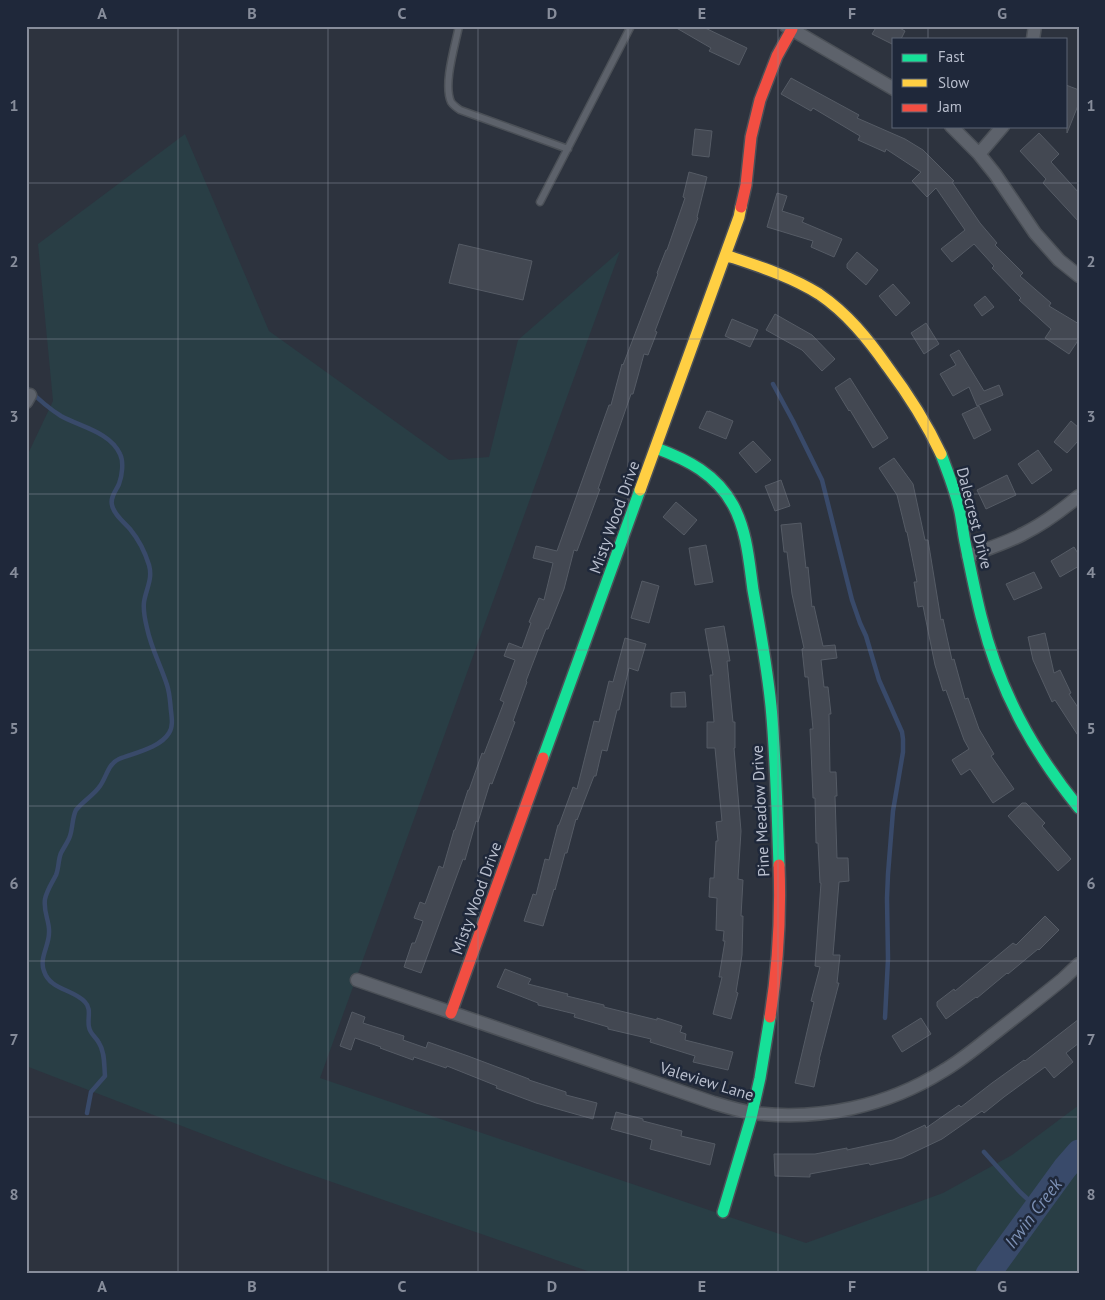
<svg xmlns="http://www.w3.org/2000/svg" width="1105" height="1300" font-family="'PT Sans',sans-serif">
<rect width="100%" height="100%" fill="#2d333e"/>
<path fill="#293e45" d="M185,134L269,331L449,460L489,457L518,340L620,251L320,1078L806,1243L943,1193L1012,1155L1079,1105V1274H596L286,1166L26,1066V458L53,401L38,244Z"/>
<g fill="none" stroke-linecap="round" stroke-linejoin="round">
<path stroke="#394a6a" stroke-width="4.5" d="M773,384L793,421L822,480L852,600L860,623L866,636L879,680L902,732L903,739V752L893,811L888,874L887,898L888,959L885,1018
M26,387C37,398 48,408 61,416C81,427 110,432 120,454C124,462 122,476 119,484C116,491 110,497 112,505C114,515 124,522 130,529C139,540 145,552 149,565C153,579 146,589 144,602C143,611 145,620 147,628C151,648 161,666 167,685C170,694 170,702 171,711C172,719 173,727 169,733C160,748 134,753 119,759C108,764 107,776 100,786C94,795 83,801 76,810C72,818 73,827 70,836C68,842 64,847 61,853C58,860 59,868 56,875C52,883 47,890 45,899C43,913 50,921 49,933C49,946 39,958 44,971C50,990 73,989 85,1002C92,1009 87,1019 89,1027C90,1034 96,1037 99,1043C105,1052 104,1065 105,1076L91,1092L87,1113
M984,1152L1020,1192L1036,1207"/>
<path stroke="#394a6a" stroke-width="25" d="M988,1274L1065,1168L1079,1152"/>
</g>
<path fill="#434852" stroke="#555b65" d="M673,26H701L747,48L739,65L709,51L711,48Z
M877,26H896L905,31L901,39H894V45L872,34Z
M791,78L859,115L857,118L905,139L923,150L954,181L952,182L980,223L997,243L995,245L1023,273L1020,276L1051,303L1049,306L1079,324V339L1069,354L1045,338L1051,329L1019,300L1021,298L992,268L994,266L974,244L952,262L941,249L965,230L936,188L927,197L912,181L921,172L886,149L885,152L858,140L860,136L813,108L811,111L781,94Z
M1066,85L1079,90V103L1067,133Z
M695,129L712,131L709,157L692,155Z
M1039,133L1059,154L1051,162L1079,193V222L1043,183L1046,179L1020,151Z
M689,172L707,177L697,217L698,218L655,331L657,332L648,355L644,354L633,394H631L598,489H600L577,551L574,550L564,589L548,629H546L526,681L527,682L513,721L515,722L492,784L490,783L478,822L476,821L465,860L463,859L421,973L404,967L412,943H415L423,921L414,918L420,902L425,904L439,866L443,868L454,830H455L468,790H469L482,753L484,754L504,702L500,700L515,660L504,656L509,643L522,648L531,623L529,622L539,598L544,600L553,563L533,558L536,546L557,551L609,405H611L622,364L623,365L658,274L657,273L666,250H667L685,198L683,197Z
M777,193L787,196L782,211L804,218L802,222L842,239L834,257L811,247L813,241L767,227Z
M459,244L532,261L523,300L449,283Z
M857,252L878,270L866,285L847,268V264Z
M893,284L910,303L896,316L879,296Z
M985,296L994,307L982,316L974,305Z
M775,314L812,335L835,359L822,371L802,350L766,330Z
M732,319L758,330L750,347L725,336Z
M926,323L939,344L924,354L911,333Z
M959,350L984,391L999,385L1003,395L977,406L969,387L953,396L940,374L956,365L950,355Z
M850,378L888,438L873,448L850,410L849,411L835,388Z
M979,406L991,430L974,439L962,414Z
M707,411L709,412V411L733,421L726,439L699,428Z
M1071,421L1079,428V440L1067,453L1054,442Z
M753,441L771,460L756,473L739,453Z
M1038,450L1052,470L1032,484L1018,464Z
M894,458L913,484L925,540H928L941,620L943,619L952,660L954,659L965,699L968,698L979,729L994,754L991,756L1014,789L993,803L970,769L961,775L952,760L969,749L964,740L946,690L943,691L935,665L923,606L918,607L914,582H917L907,532H906L897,495L879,468Z
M1007,475L1016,495L986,509L977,490Z
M781,480L790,506L775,511L765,486Z
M676,502L697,520L684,535L663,517Z
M801,523L806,568L808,567L812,607L814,606L823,646L835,645L837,658L821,660L824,687H828L831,714H829L830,772H836L837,796H835L837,858H848L849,881L839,882L833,955H840L837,983H839L819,1060H820L814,1087L795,1083L814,1002L811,1001L820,967L815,966L821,883H820L818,843H816L815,798H813L811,750L810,729H813L808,677H805L802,649L804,648L792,594L787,552H784L781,525Z
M706,545L713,582L695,585L689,548Z
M1074,547L1079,555V566L1060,577L1051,561Z
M1034,572L1042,588L1014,600L1006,584Z
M642,581L659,586L649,623L631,618Z
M724,626L730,661H727L733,722H735V748H734L741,831L738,879L743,880L741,916H743L742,955L736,992L738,993L731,1019L713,1014L722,977H719L725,941H723L724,931L716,930L717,898L709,897L710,878H714L716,841H718L716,822L722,821L715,748H707V722H714L710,675H713L705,629Z
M1045,633L1054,673L1060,670L1071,693L1069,694L1079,709V737L1055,700L1052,702L1033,660L1028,637Z
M625,638L646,644L638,671L629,668L619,710H617L607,751L602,750L596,776H594L577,820L576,819L567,853H565L555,890L554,889L543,926L524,921L533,894L536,895L545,859L549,860L558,825H559L573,787L577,789L594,721L599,722L609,681L613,682Z
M685,692L686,707H671V693Z
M1022,803H1026L1045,823L1042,826L1071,859L1058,871L1008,816Z
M1045,916L1059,930L1039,950L1038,949L1008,974L1007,973L977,998L976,997L946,1019L937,1006V1002L954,989L955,991L1013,943L1016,945Z
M505,969L531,979L528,984L568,994L567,996L604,1005V1007L657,1020V1018L682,1026L680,1032L686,1034L685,1040L733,1052L728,1070L693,1062L695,1056L650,1042L651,1039L608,1029V1027L574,1017L575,1014L538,1005V1003L497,987Z
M352,1012L365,1017L363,1023L404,1036L403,1040L426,1048L428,1042L468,1056L529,1079V1080L566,1092V1095L597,1103L593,1119L536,1103L496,1088L497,1086L447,1066L446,1068L414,1057L413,1060L380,1048L381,1047L355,1038L351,1050L340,1046Z
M921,1018L931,1034L902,1052L892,1036Z
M1079,1019V1043L1066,1053L1073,1062L1054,1078L1045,1067L1004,1097L984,1113L982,1111L942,1139L902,1158L870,1165L869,1163L810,1174V1177L775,1176L774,1154H815L847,1148V1150L893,1140L925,1125L926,1128L959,1105L961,1107L992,1083L1024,1060L1025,1061Z
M616,1112L643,1119V1121L682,1131L681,1136L715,1144L710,1165L650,1149L652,1140L611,1129Z"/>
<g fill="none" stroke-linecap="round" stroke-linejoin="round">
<g stroke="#4b5057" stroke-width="9">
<path id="lane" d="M459,26C455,46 443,84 451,102C453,105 457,108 460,110L568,149
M540,202L631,26"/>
</g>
<g stroke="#4b5057" stroke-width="15">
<path id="street" d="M786,26L894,89
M1033,39L1035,26
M951,126L979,154L995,174L1035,233L1059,260L1079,276
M979,154L1003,126
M26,402L30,395
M968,556C987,549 1006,543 1023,534C1043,524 1062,510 1079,496
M357,980L714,1103C727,1107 740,1111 754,1113C819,1121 888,1106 943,1071C962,1060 978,1046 995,1033C1018,1015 1041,997 1063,979L1079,964"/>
</g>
<g stroke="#4b5057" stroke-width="14">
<path id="fast" d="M656,448C688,460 716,474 733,505C747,531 749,561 753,590C760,628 767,667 771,706C776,759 777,812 779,865
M941,454C948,473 956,492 960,512C962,522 963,532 965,542C970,567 975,592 981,616C999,690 1032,750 1079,808
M543,758L640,490
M723,1212L751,1118L760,1078L770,1017"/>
</g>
<g stroke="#4b5057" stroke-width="14">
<path id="slow" d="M725,257H731C761,267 792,277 819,294C847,313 868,339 887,366C908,394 926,422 941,454
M640,490L739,217L741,207"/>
</g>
<g stroke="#4b5057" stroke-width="14">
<path id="jam" d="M741,207L746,185L751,137L760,100L777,56L792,29
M451,1013L543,758
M770,1017C778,966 781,916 779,865"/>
</g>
<use href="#lane" stroke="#5d626b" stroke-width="6"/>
<use href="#street" stroke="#5d626b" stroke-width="12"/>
<use href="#fast" stroke="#16e098" stroke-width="11"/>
<use href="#slow" stroke="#ffcf43" stroke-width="11"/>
<use href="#jam" stroke="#f24e42" stroke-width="11"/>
</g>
<path fill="none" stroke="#878d9b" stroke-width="1" stroke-opacity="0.55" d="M178,26V1274M328,26V1274M478,26V1274M628,26V1274M778,26V1274M928,26V39M928,126V1274M26,183H1079M26,339H1079M26,494H1079M26,650H1079M26,806H1079M26,961H1079M26,1117H1079"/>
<g text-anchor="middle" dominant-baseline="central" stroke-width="5" stroke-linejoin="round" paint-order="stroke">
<g font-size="16" fill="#b8becd" stroke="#1f283a">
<text transform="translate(614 517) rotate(-70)">Misty Wood Drive</text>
<text transform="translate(975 518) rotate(76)">Dalecrest Drive</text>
<text transform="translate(760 811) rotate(-93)">Pine Meadow Drive</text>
<text transform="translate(476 898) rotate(-70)">Misty Wood Drive</text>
<text transform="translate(707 1081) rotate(17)">Valeview Lane</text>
</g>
<g font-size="18" font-style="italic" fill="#7d91b6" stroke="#1f283a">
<text transform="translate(1033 1213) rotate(-53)">Irwin Creek</text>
</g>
</g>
<rect width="1105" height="1300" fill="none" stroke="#1f283a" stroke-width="55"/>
<rect x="892" y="38" width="175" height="90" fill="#1f283a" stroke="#5c6475"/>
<rect x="902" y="54" width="25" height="8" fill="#16e098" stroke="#5c6475"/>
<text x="938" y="62" font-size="15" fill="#b8becd">Fast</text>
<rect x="902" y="79" width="25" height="8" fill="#ffcf43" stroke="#5c6475"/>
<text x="938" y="88" font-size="15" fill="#b8becd">Slow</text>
<rect x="902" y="104" width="25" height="8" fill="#f24e42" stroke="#5c6475"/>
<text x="938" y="112" font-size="15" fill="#b8becd">Jam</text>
<rect x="28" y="28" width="1050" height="1244" fill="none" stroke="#878d9b" stroke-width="2"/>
<g font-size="16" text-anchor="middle" font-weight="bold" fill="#878d9b">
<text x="102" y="19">A</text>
<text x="252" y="19">B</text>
<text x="402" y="19">C</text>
<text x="552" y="19">D</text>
<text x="702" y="19">E</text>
<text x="852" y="19">F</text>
<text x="1002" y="19">G</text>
<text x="14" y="111">1</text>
<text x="1091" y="111">1</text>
<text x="14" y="267">2</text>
<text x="1091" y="267">2</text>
<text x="14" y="422">3</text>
<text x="1091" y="422">3</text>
<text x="14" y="578">4</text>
<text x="1091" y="578">4</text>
<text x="14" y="734">5</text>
<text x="1091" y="734">5</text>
<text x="14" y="889">6</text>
<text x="1091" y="889">6</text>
<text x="14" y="1045">7</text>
<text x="1091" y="1045">7</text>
<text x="14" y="1200">8</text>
<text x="1091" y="1200">8</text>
<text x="102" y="1292">A</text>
<text x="252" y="1292">B</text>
<text x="402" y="1292">C</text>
<text x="552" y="1292">D</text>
<text x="702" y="1292">E</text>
<text x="852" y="1292">F</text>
<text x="1002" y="1292">G</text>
</g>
</svg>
